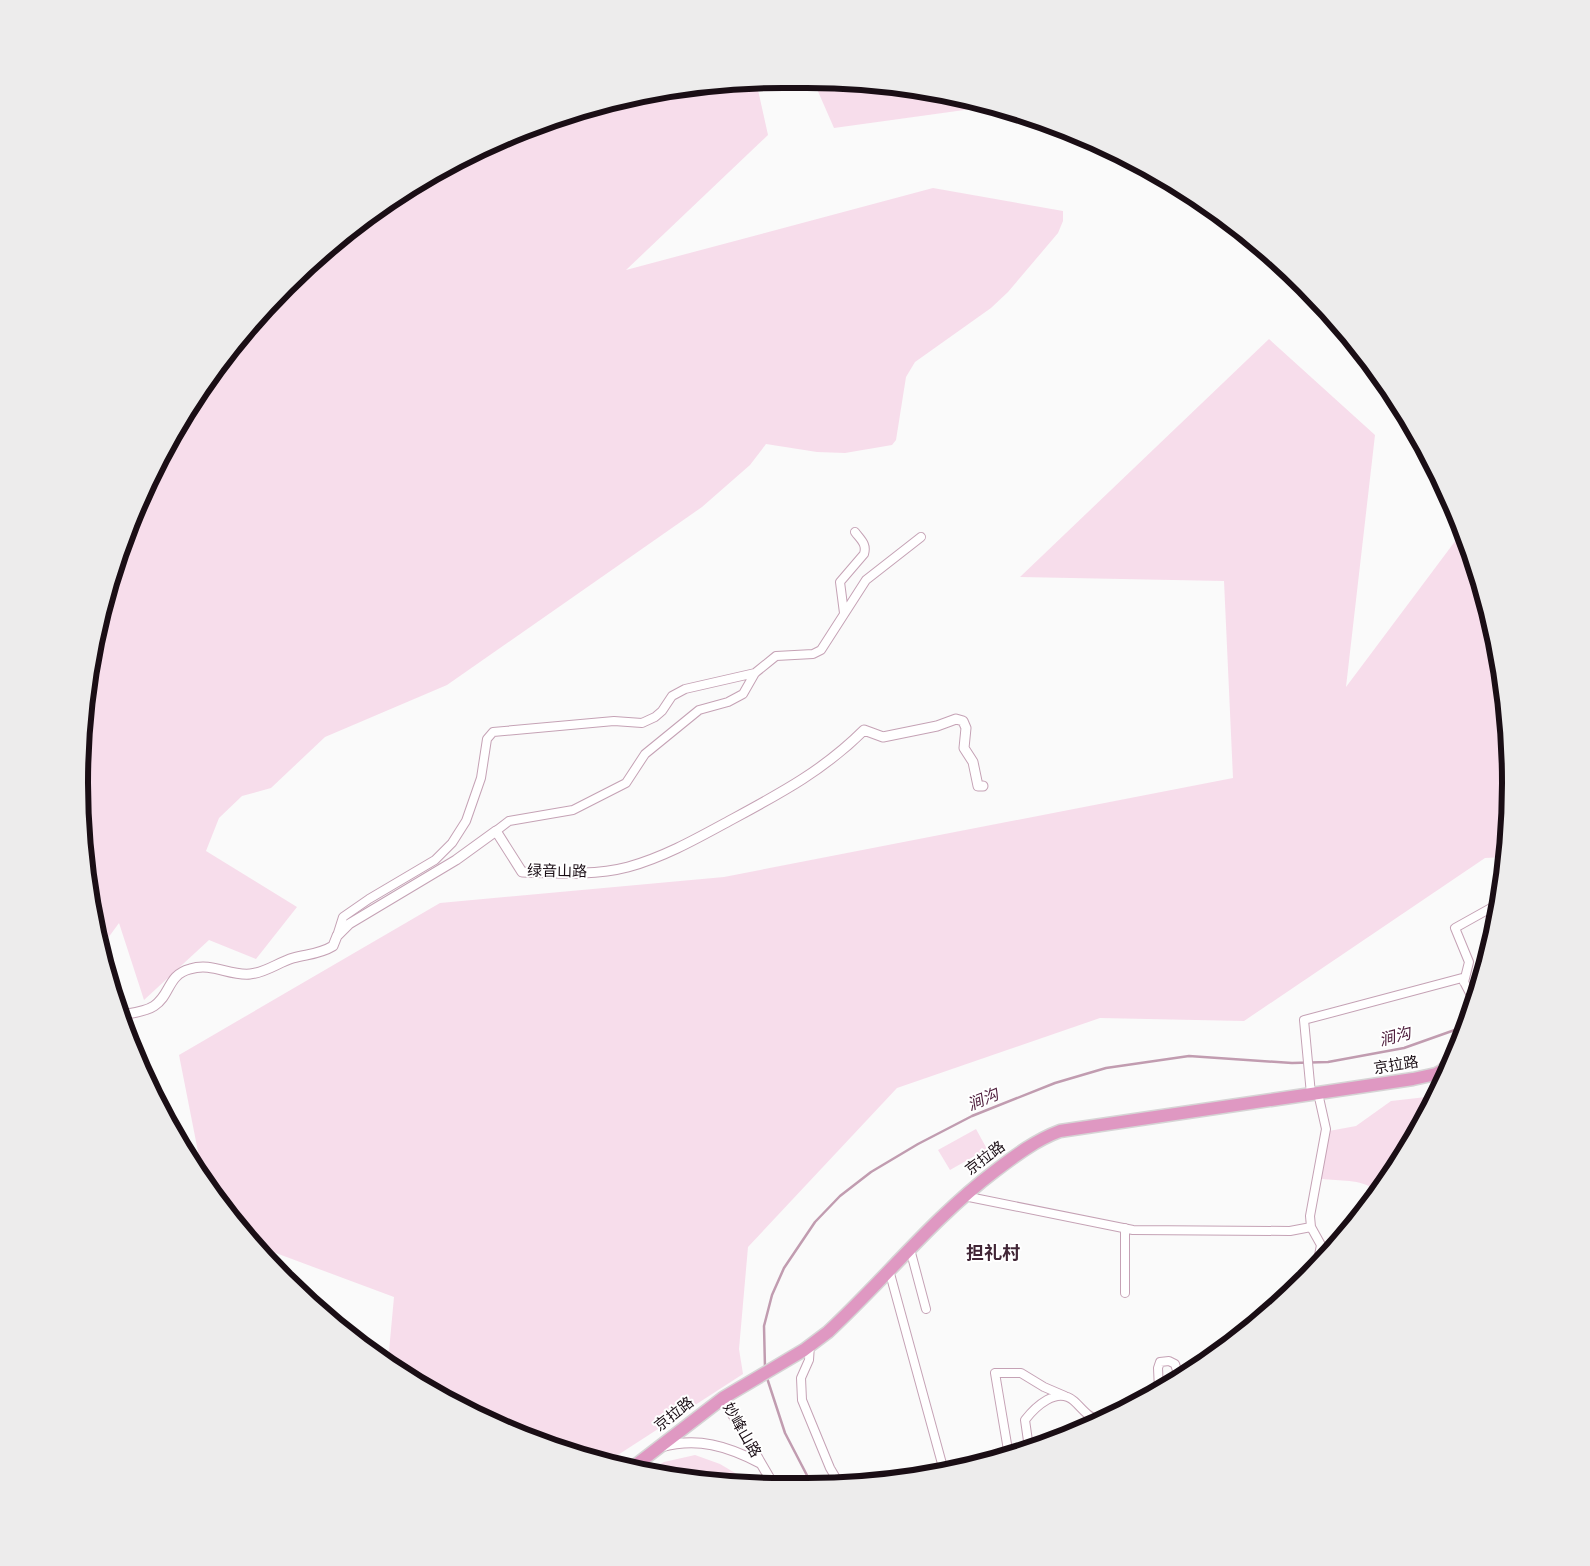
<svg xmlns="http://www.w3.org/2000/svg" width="1590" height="1566" font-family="'Varela Round','Noto Sans SC',sans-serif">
<rect width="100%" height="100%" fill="#fafafa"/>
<path fill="#f7ddeb" d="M813,80L899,85L1034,116L1060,128L986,107L834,128Z
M756,81L768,135L626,270L933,188L1063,211V221L1058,233L1008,292L991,308L915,362L906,377L896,440L892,445L845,453L817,452L766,444L750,465L702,507L447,685L325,737L271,788L242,796L219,818L206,851L297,907L256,959L209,940L144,1000L119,923L100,949L80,829L85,691L132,514L197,392L285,285L391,198L513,132L645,92Z
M1269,339L1375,435L1346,687L1462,532L1487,601L1510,737L1506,857L1485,858L1244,1021L1100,1018L897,1088L748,1247L739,1349L743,1374L607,1462L557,1450L431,1393L388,1362L394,1297L257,1246L224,1211L203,1177L179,1055L440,903L724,877L1233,778L1224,581L1020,577Z
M1435,1096L1417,1135L1370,1200L1372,1188C1357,1178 1336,1182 1318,1178L1329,1131L1356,1126L1391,1101Z
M976,1129L987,1149L950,1170L938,1150Z
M695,1455L720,1464L752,1483L691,1481L647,1471L664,1462Z"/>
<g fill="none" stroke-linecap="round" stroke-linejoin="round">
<path stroke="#c19cb0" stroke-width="2.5" d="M765,1368L764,1326L772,1295L784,1268L815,1222L840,1196L871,1172L918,1144L972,1116L1055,1083L1106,1068L1189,1056L1292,1063L1328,1062L1404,1048L1466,1026
M767,1378L785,1433L812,1485"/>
<g stroke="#c5a2b5" stroke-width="10">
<path id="minor" d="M523,129L525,135
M844,613L840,582L864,554C867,544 861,540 855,532
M496,831L509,821L573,810L626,783L645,754L699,710L728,702L743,694L755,673L776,656L813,654L821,650L866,580L921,537
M337,936L343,917L369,899L435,860L452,843L466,821L481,778L487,739L493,732L614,721L642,723L655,717L662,711L672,696L685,689L755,673
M1464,982L1469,962L1455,928L1498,904
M1440,1070L1456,1050
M1311,1094L1304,1020L1462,978L1475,1003
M964,1196L1133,1230L1290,1231L1311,1227
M1125,1228V1293
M910,1249L926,1309
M1317,1266L1321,1245L1311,1227L1310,1216L1326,1129L1318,1093
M889,1270L944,1471
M810,1345L809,1360L801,1378L802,1400L830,1468L840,1485
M1159,1390L1158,1368L1160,1362L1169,1361L1175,1364L1179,1377
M1029,1448L1025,1420C1035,1407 1057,1386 1074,1401C1083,1409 1088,1418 1101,1421
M1009,1456L995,1373H1021L1044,1387L1065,1396"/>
</g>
<g stroke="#c5a2b5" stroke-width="11">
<path id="tertiary" d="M121,1015C132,1013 145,1012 154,1006C171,995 167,975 190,969C212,962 229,976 250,974C265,973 279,962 293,958C308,954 320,954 333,946L337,936L349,924L456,860L496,831L522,872C556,873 594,876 628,867C664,857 696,839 729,821C779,794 823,771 864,730L883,737L937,726L956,719L963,721L966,728L964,748L973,762L978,786H983
M723,1398L773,1484
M661,1447C698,1437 727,1446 760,1463"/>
</g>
<g stroke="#d6d4d5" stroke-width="15">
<path id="trunk" d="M632,1468L723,1398L804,1350L828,1332C885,1279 933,1218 995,1171C1016,1155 1036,1140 1060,1131L1413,1079L1436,1074L1447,1068"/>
</g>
<use href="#minor" stroke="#fff" stroke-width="8"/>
<use href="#tertiary" stroke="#fff" stroke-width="9"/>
<use href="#trunk" stroke="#df98c2" stroke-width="12"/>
</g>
<g text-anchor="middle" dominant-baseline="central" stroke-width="4" stroke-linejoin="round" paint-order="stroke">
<g font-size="15" fill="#1a0e15" stroke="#fff">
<text transform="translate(557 871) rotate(1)">绿音山路</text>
<text transform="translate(1396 1065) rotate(-9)">京拉路</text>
<text transform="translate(985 1158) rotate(-37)">京拉路</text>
<text transform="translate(674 1414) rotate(-38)">京拉路</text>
<text transform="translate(742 1430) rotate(60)">妙峰山路</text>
</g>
<g font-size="16" font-style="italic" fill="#4e1e3c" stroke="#fff">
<text transform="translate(1395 1037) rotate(-14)">涧沟</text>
<text transform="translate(983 1100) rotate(-23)">涧沟</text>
</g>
<g font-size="18" font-weight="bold" fill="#412636" stroke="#fff">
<text x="993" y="1253">担礼村</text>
</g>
</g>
<path d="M0 0H1590V1566H0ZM783 88H807A695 695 0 0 1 1502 783V783A695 695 0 0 1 807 1478H783A695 695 0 0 1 88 783V783A695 695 0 0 1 783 88Z" fill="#edecec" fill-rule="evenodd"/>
<path fill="none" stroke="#1a0e15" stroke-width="6" d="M783 88H807A695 695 0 0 1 1502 783V783A695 695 0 0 1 807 1478H783A695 695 0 0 1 88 783V783A695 695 0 0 1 783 88Z"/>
</svg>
